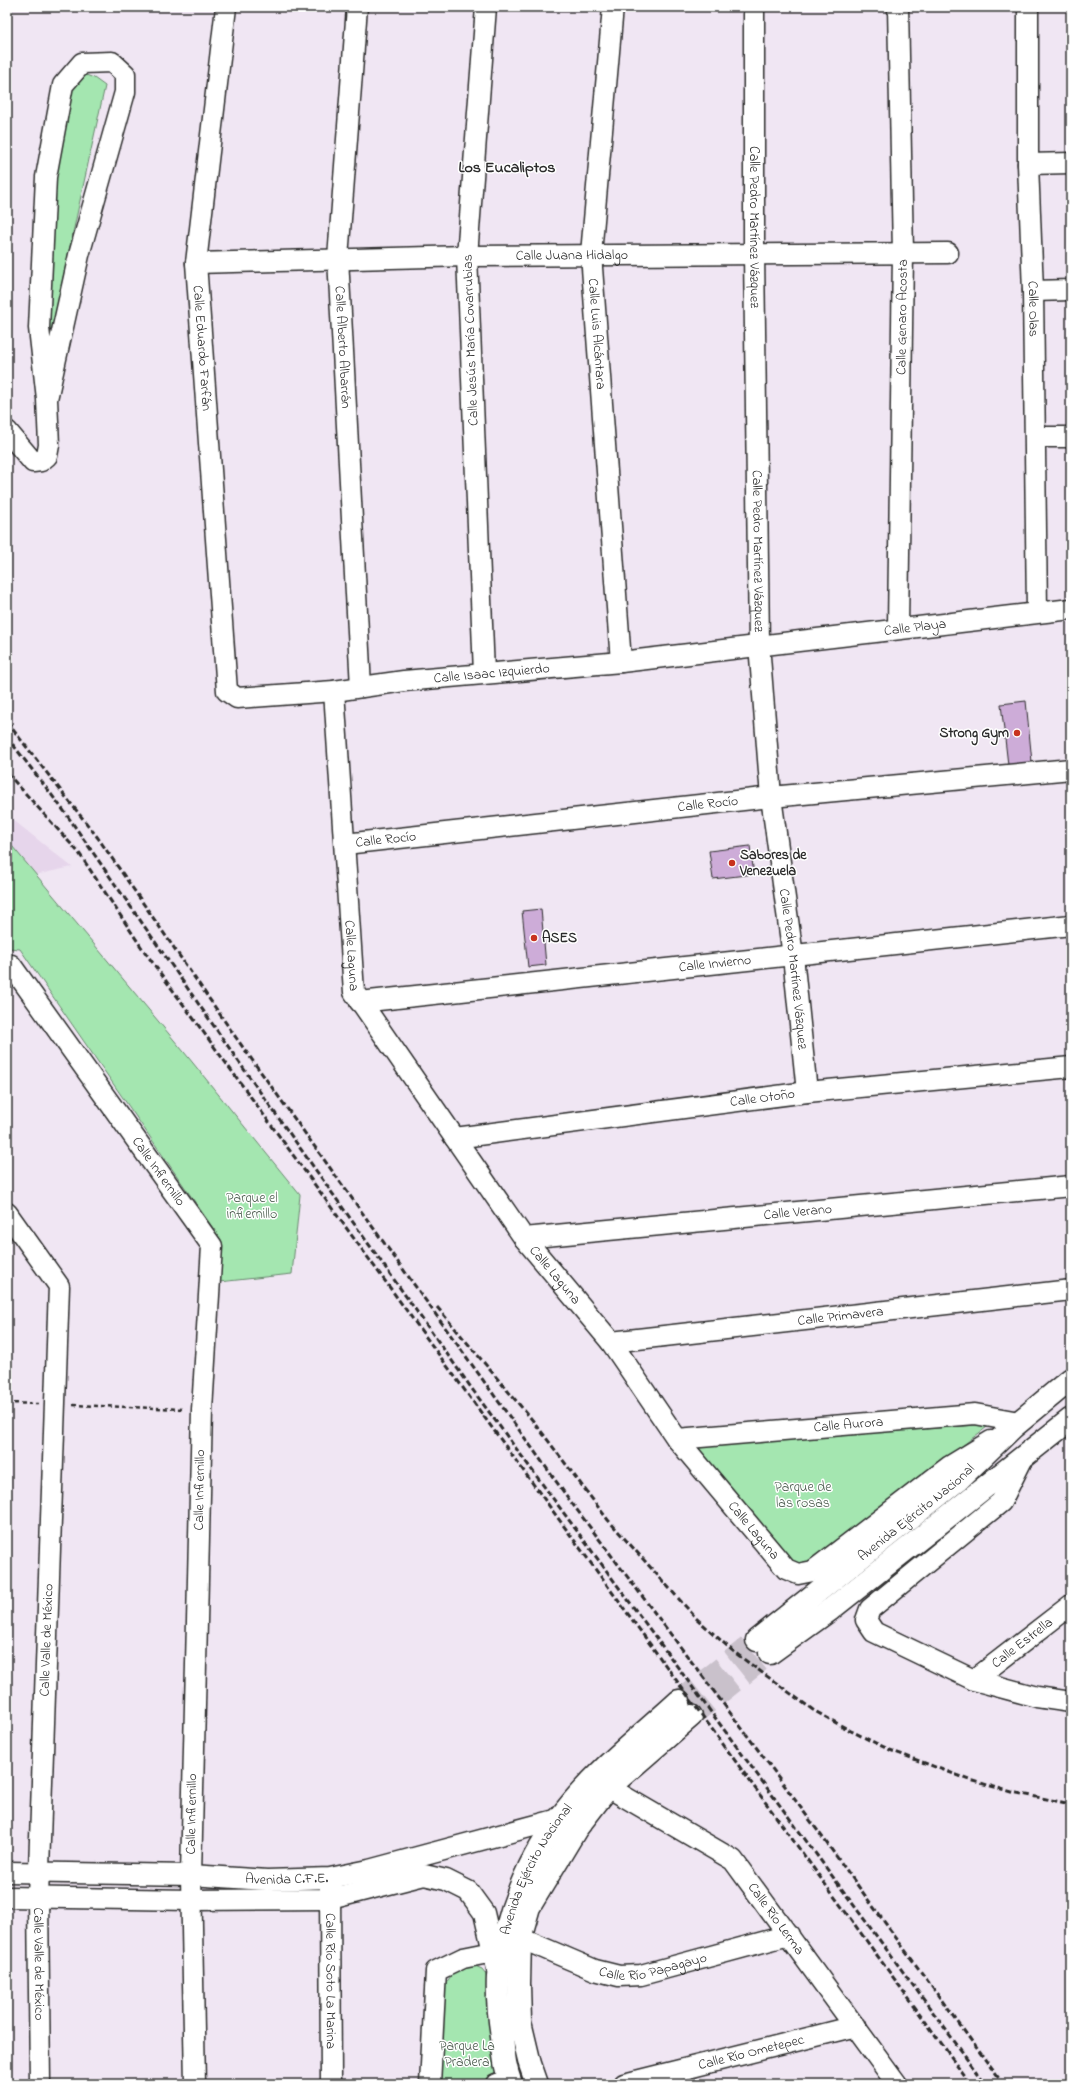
<svg xmlns="http://www.w3.org/2000/svg" width="1078" height="2091" font-family="'Indie Flower',sans-serif">
<rect width="100%" height="100%" fill="#f0e6f3"/>
<filter id="ink" filterUnits="userSpaceOnUse"><feTurbulence type="fractalNoise" baseFrequency=".025" numOctaves="2"/><feDisplacementMap in="SourceGraphic" scale="8" xChannelSelector="R" yChannelSelector="G"/><feConvolveMatrix kernelMatrix="1 2 1 2 8 2 1 2 1" color-interpolation-filters="sRGB"/></filter>
<g filter="url(#ink)">
<path fill="#e6d5eb" d="M7,815L72,867L7,881Z"/>
<path fill="#a4e6b0" stroke="#68886e" d="M86,75L94,78L105,86L48,347L52,178L69,89Z
M7,840L184,1052L300,1195L292,1274L219,1282L215,1231L20,949L7,948Z
M991,1424L797,1571L694,1446Z
M471,1964L482,1969L486,1974L500,2077L470,2084H438L442,2011L446,1983L458,1966Z"/>
<path fill="#cdacd8" stroke="#2b2b2b" d="M1026,701L1032,762L1008,765L1001,704Z
M750,846L754,874L713,879L709,851Z
M541,909L546,965L528,967L522,911Z"/>
<g fill="none" stroke-linecap="round" stroke-linejoin="round">
<path stroke="#c9c1cb" stroke-width="22" stroke-dasharray="22 11" stroke-linecap="butt" d="M679,1701L757,1640
M691,1716L770,1653"/>
<g stroke="#2b2b2b" stroke-width="23">
<g id="minor">
<path id="s1" d="M226,7L196,263L227,691L237,698L334,691L404,681L621,662L1071,609"/>
<path id="s2" d="M357,7L338,258L361,687"/>
<path id="s3" d="M613,7L591,254L621,662"/>
<path id="s4" d="M754,7V253L759,644L771,797L793,956L807,1092"/>
<path id="s5" d="M1028,7V164L1033,291L1037,611"/>
<path d="M1028,164L1071,163"/>
<path id="s6" d="M196,263L467,256L948,253"/>
<path d="M1033,291L1071,290"/>
<path d="M7,431L33,462L41,461L47,456L49,445L47,399L39,328L46,177L63,85L82,63L112,62L125,74V92L79,255L47,399"/>
<path d="M1036,437H1071"/>
<path id="s7" d="M898,628L903,253L898,7"/>
<path d="M484,673L467,256L486,7"/>
<path id="s8" d="M334,691L354,992L524,1238L611,1342L677,1439L786,1569L798,1574L813,1571L950,1466L991,1441"/>
<path id="s9" d="M345,844L771,797L1071,769"/>
<path id="s10" d="M7,966L11,965L212,1246L202,1410L191,1875L195,2084"/>
<path id="s11" d="M360,1002L1071,925"/>
<path id="s12" d="M455,1138L807,1092L1071,1067"/>
<path id="s13" d="M7,1213L59,1286L38,1898L40,2084"/>
<path id="s14" d="M524,1238L1071,1186"/>
<path id="s15" d="M611,1342L1071,1290"/>
<path id="s16" d="M677,1439L975,1414L1019,1422"/>
<path d="M1023,1458L1001,1502L870,1609L866,1620L874,1632L974,1680L1037,1697L1071,1702"/>
<path id="s17" d="M974,1680L1071,1605"/>
<path id="s18" d="M618,1793L733,1860L897,2084"/>
<path id="s19" d="M7,1872L191,1875L267,1880L330,1878L369,1870L559,1819"/>
<path id="s20" d="M330,1886L331,2084"/>
<path d="M7,1897L191,1900L330,1899L424,1875L446,1880L468,1891L484,1913L498,1973"/>
<path id="s21" d="M520,1938L595,1970L619,1976L641,1975L789,1935"/>
<path d="M430,2084L436,1971L463,1958L493,1952"/>
<path d="M496,2084L509,2080"/>
<path id="s22" d="M624,2084L856,2026"/>
</g>
</g>
<g stroke="#2b2b2b" stroke-width="25">
<g id="major">
<path id="s23" d="M757,1640L958,1480L1013,1427L1071,1379"/>
<path d="M770,1653L831,1609L1071,1419"/>
<path id="s24" d="M511,2084C505,2069 503,2052 502,2036C499,2017 497,1996 498,1976C504,1917 528,1856 566,1810C598,1769 641,1736 679,1701"/>
<path d="M537,2084L530,2064L520,2022L519,1984L520,1938L529,1907L576,1829L607,1789L691,1716"/>
</g>
</g>
<path stroke="#2b2b2b" stroke-width="2.5" stroke-dasharray="4 3" stroke-linecap="butt" d="M7,1403L38,1404
M73,1405L184,1409"/>
<use href="#minor" stroke="#fff" stroke-width="20"/>
<use href="#major" stroke="#fff" stroke-width="22"/>
<path stroke="#2b2b2b" stroke-width="3" stroke-dasharray="6 3" stroke-linecap="butt" d="M7,722L98,838L237,1039L571,1502L771,1767L1003,2084
M7,737L64,811L255,1085L475,1393L986,2084
M7,773L79,853L142,948L971,2084
M437,1307L534,1422L608,1520L696,1618L734,1652L813,1710L851,1731L890,1750L970,1780L1012,1792L1071,1804"/>
</g>
</g>
<g fill="#c8321e" stroke="#fff" stroke-width="1.5">
<circle cx="1017" cy="733" r="4"/>
<circle cx="732" cy="863" r="4"/>
<circle cx="534" cy="938" r="4"/>
</g>
<g text-anchor="middle" dominant-baseline="central" stroke-width="3" stroke-linejoin="round" paint-order="stroke">
<g font-size="14" fill="#2b2b2b" stroke="#fff">
<text stroke="none"><textPath href="#s4" startOffset="220">Calle Pedro Martínez Vázquez</textPath></text>
<text stroke="none"><textPath href="#s6" startOffset="376">Calle Juana Hidalgo</textPath></text>
<text stroke="none"><textPath href="#s5" startOffset="302">Calle Olas</textPath></text>
<text stroke="none"><textPath href="#s7" startOffset="311">Calle Genaro Acosta</textPath></text>
<text stroke="none"><textPath href="#s3" startOffset="328">Calle Luis Alcántara</textPath></text>
<text transform="translate(471 340) rotate(-92)">Calle Jesús María Covarrubias</text>
<text stroke="none"><textPath href="#s2" startOffset="341">Calle Alberto Albarrán</textPath></text>
<text stroke="none"><textPath href="#s1" startOffset="343">Calle Eduardo Farfán</textPath></text>
<text stroke="none"><textPath href="#s4" startOffset="544">Calle Pedro Martínez Vázquez</textPath></text>
<text stroke="none"><textPath href="#s1" startOffset="1381">Calle Playa</textPath></text>
<text stroke="none"><textPath href="#s1" startOffset="955">Calle Isaac Izquierdo</textPath></text>
<text stroke="none"><textPath href="#s9" startOffset="365">Calle Rocío</textPath></text>
<text stroke="none"><textPath href="#s9" startOffset="41">Calle Rocío</textPath></text>
<text stroke="none"><textPath href="#s8" startOffset="265">Calle Laguna</textPath></text>
<text stroke="none"><textPath href="#s11" startOffset="357">Calle Invierno</textPath></text>
<text stroke="none"><textPath href="#s4" startOffset="964">Calle Pedro Martínez Vázquez</textPath></text>
<text stroke="none"><textPath href="#s12" startOffset="310">Calle Otoño</textPath></text>
<text stroke="none"><textPath href="#s10" startOffset="258">Calle Infiernillo</textPath></text>
<text stroke="none"><textPath href="#s14" startOffset="275">Calle Verano</textPath></text>
<text stroke="none"><textPath href="#s8" startOffset="649">Calle Laguna</textPath></text>
<text stroke="none"><textPath href="#s15" startOffset="231">Calle Primavera</textPath></text>
<text stroke="none"><textPath href="#s16" startOffset="172">Calle Aurora</textPath></text>
<text transform="translate(200 1490) rotate(-89)">Calle Infiernillo</text>
<text stroke="none"><textPath href="#s23" startOffset="204">Avenida Ejército Nacional</textPath></text>
<text stroke="none"><textPath href="#s8" startOffset="973">Calle Laguna</textPath></text>
<text transform="translate(47 1640) rotate(-88)">Calle Valle de México</text>
<text stroke="none"><textPath href="#s17" startOffset="61">Calle Estrella</textPath></text>
<text transform="translate(192 1814) rotate(-89)">Calle Infiernillo</text>
<text stroke="none"><textPath href="#s24" startOffset="224">Avenida Ejército Nacional</textPath></text>
<text stroke="none"><textPath href="#s19" startOffset="280">Avenida C.F.E.</textPath></text>
<text stroke="none"><textPath href="#s18" startOffset="206">Calle Río Lerma</textPath></text>
<text stroke="none"><textPath href="#s21" startOffset="141">Calle Río Papagayo</textPath></text>
<text stroke="none"><textPath href="#s13" startOffset="768">Calle Valle de México</textPath></text>
<text stroke="none"><textPath href="#s20" startOffset="95">Calle Río Soto La Marina</textPath></text>
<text stroke="none"><textPath href="#s22" startOffset="131">Calle Río Ometepec</textPath></text>
</g>
<g font-size="14" font-weight="bold" fill="#2b2b2b" stroke="#fff" text-anchor="start">
<text x="1009" y="733" text-anchor="end">Strong Gym</text>
<text x="740" y="855">Sabores de<tspan x="740" dy="16">Venezuela</tspan></text>
<text x="542" y="938">ASES</text>
</g>
<g font-size="14" fill="#495a4c" stroke="#fff">
<text x="252" y="1198">Parque el<tspan x="252" dy="16">infiernillo</tspan></text>
<text x="803" y="1487">Parque de<tspan x="803" dy="16">las rosas</tspan></text>
<text x="467" y="2046">Parque La<tspan x="467" dy="16">Pradera</tspan></text>
</g>
<g font-size="16" font-weight="bold" fill="#2b2b2b" stroke="#fff">
<text x="507" y="168">Los Eucaliptos</text>
</g>
</g>
<rect width="1078" height="2091" fill="none" stroke="#fff" stroke-width="24"/>
<rect x="12" y="12" width="1054" height="2067" fill="none" stroke="#2b2b2b" stroke-width="1.5" filter="url(#ink)"/>
</svg>
